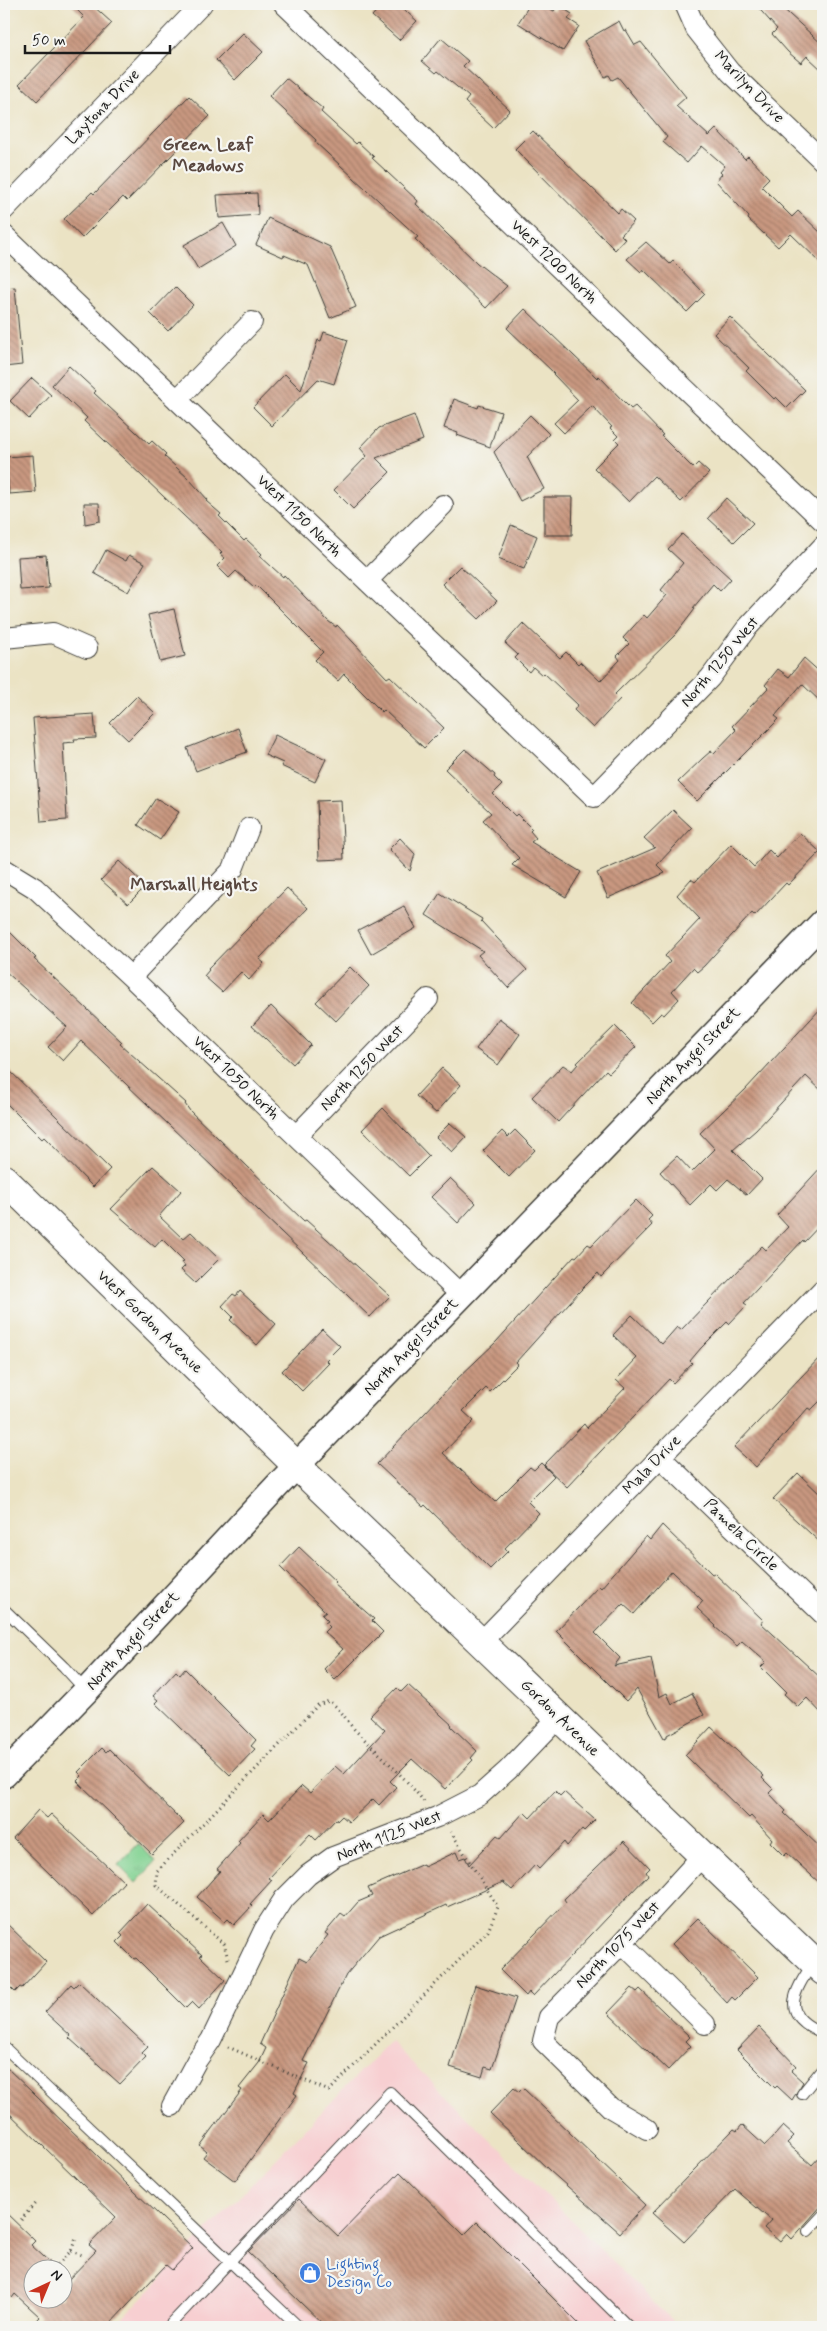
<svg xmlns="http://www.w3.org/2000/svg" width="827" height="2331" font-family="Mynerve,sans-serif">
<defs>
<pattern id="grass-tufts" width="24" height="20" patternUnits="userSpaceOnUse" patternTransform="scale(1.25)"><rect width="24" height="20" fill="#82d292"/><path d="M3 7l-1-3M5 7V3M7 7l1-3M15 17l-1-3M17 17v-4M19 17l1-3" fill="none" stroke="#70b47d"/></pattern>
<pattern id="building-back-hatch" width="6" height="6" patternUnits="userSpaceOnUse" patternTransform="scale(1.25)"><rect width="6" height="6" fill="#c99880"/><path d="M-1 5l2 2M0 0l6 6M5-1l2 2" fill="none" stroke="#a27b68"/></pattern>
</defs>
<rect width="100%" height="100%" fill="#f6f6f2"/>
<filter id="ink" filterUnits="userSpaceOnUse"><feTurbulence type="fractalNoise" baseFrequency=".02" numOctaves="2"/><feDisplacementMap in="SourceGraphic" scale="10" xChannelSelector="R" yChannelSelector="G"/><feConvolveMatrix kernelMatrix="1 2 1 2 8 2 1 2 1" color-interpolation-filters="sRGB"/></filter>
<filter id="wash" filterUnits="userSpaceOnUse"><feTurbulence type="fractalNoise" baseFrequency=".0096" numOctaves="4" result="noise"/><feDisplacementMap in="SourceGraphic" scale="20" xChannelSelector="R" yChannelSelector="G"/><feGaussianBlur stdDeviation="1.12" result="paint"/><feColorMatrix in="noise" values="0 0 0 0 0 0 0 0 0 0 0 0 0 0 0 0 0 1.4 0 .05"/><feComposite in="paint" operator="in"/></filter>
<g filter="url(#wash)">
<rect width="100%" height="100%" fill="#ebe3c4"/>
<path fill="#f7cfd1" d="M390,2041L679,2327H114Z"/>
<path fill="url(#grass-tufts)" stroke="#4f7757" d="M138,1844L156,1861L136,1883L118,1865Z"/>
<g id="blocks">
<path fill="url(#building-back-hatch)" d="M71,4H91L112,23L37,101L19,84L84,17Z
M383,4H398L417,21L399,40L372,16Z
M530,4H542L554,11L558,5L572,14L568,19L579,26L563,51L518,23Z
M755,4H778L823,45V71L807,56L801,63L788,52L772,34L777,29Z
M619,21L624,31L626,30L635,45L641,42L686,97L676,106L709,136L716,129L745,159L748,156L769,178L761,186L792,217L798,211L823,235V265L791,234L778,247L748,219L749,217L716,181L722,174L720,172L725,166L702,146L687,163L663,142L667,137L618,77L612,80L609,75L605,77L584,41Z
M243,33L263,52L235,80L216,60Z
M441,38L468,61L463,66L510,110L493,128L465,102L469,97L438,71L436,73L422,61Z
M286,78L323,109L321,112L356,144L358,142L374,157L372,158L418,201L416,204L477,263L507,286L486,308L415,239L418,237L315,142L316,140L269,96Z
M189,96L210,116L127,201L123,197L82,238L64,219L92,192L94,194Z
M533,131L618,213L621,209L634,221L621,235L625,239L615,250L515,149Z
M257,193L258,215L219,218L217,195Z
M268,218L330,247L356,307L330,318L308,265L284,255L283,257L256,245Z
M223,223L236,246L198,269L184,245Z
M646,242L670,264L673,261L705,294L687,312L643,269L641,272L627,259Z
M15,287L22,365L4,367V288Z
M175,287L193,305L168,331L150,313Z
M525,309L597,378L599,376L624,402L631,409L635,406L663,435L661,436L693,468L698,463L709,473L681,502L654,476L629,502L594,468L619,443L615,439L618,436L610,428L612,427L592,406L564,433L554,423L578,400L553,374L554,373L507,328Z
M730,317L805,390L787,408L776,397L774,399L746,371L749,368L714,334Z
M324,332L348,340L334,384L318,379L272,426L253,407L285,374L301,390L318,340L321,341Z
M69,366L96,391L94,393L149,444L152,441L166,454L164,456L189,479L208,500L206,501L221,514L219,516L244,541L246,539L262,554L260,556L283,577L284,575L328,621L336,627L337,625L387,678L390,676L444,728L424,748L384,710L382,712L344,674L338,681L315,660L323,652L256,585L254,587L236,571L229,578L217,566L225,558L220,554L222,552L84,421L87,418L52,385Z
M32,378L51,395L29,419L10,401Z
M454,399L478,408L479,405L501,412L490,447L457,435L458,433L444,428Z
M414,415L423,440L376,458L390,472L353,509L334,490L367,456L360,448L379,428Z
M530,415L549,434L527,457L544,489L520,501L494,452Z
M33,455L36,492L9,494L6,457Z
M544,497H573L572,535H544Z
M726,498L753,523L734,542L708,518Z
M84,503H99L100,521L85,524Z
M511,525L537,536L524,569L498,559Z
M682,534L731,579L720,591L713,584L693,608L695,609L676,634L615,694L620,699L593,728L574,710L578,705L544,673L542,675L533,667L529,672L515,658L518,655L505,643L523,623L560,658L566,652L578,664L580,662L600,681L620,660L617,656L629,644L623,638L644,615L647,618L667,595L661,590L683,563L668,549Z
M106,550L126,561L129,555L145,563L128,592L94,573Z
M46,555L49,588L20,590L18,557Z
M460,566L497,601L479,619L442,584Z
M174,609L185,656L160,662L148,615Z
M804,658L823,675V704L802,684L775,716L779,719L697,801L678,782L703,758L711,751L714,753L736,730L732,726L768,688L765,685L778,669L789,677Z
M137,696L155,713L128,740L110,723Z
M94,714L96,738L74,739L75,742L63,743L67,820L41,822L33,718Z
M238,728L247,752L196,771L187,748Z
M275,735L326,759L315,782L281,766L283,763L265,755Z
M465,749L495,775L494,777L502,785L493,794L515,816L517,814L532,829L530,831L536,838L531,842L581,872L566,897L512,865L519,858L483,820L491,813L445,769Z
M156,798L179,812L160,840L138,825Z
M341,800L344,859L319,860L317,801Z
M673,810L692,828L657,865L665,873L608,898L597,873L655,848L644,838Z
M800,833L820,852L788,885L786,883L755,916L752,913L704,966L697,972L693,968L672,991L679,999L664,1015L661,1013L652,1022L632,1003L670,962L665,956L700,919L677,895L691,879L695,882L731,844L754,867L769,850L777,858Z
M400,838L415,854L410,871L389,849Z
M119,861L146,886L128,904L101,880Z
M287,888L308,908L259,959L264,963L249,980L241,972L222,992L204,976L209,970L208,969Z
M440,893L482,919L481,921L527,970L508,988L478,955L483,951L426,915Z
M404,906L416,928L371,954L358,930Z
M4,926L36,958L34,959L122,1042L120,1044L186,1103L185,1104L190,1111L304,1221L306,1220L390,1296L370,1317L81,1041L63,1061L48,1047L67,1027L4,970Z
M350,967L369,986L336,1021L316,1002Z
M271,1006L311,1045L293,1064L252,1026Z
M823,1006V1092L806,1076L756,1130L733,1150L762,1179L747,1195L728,1179L717,1190L711,1184L690,1205L660,1172L677,1156L692,1172L715,1149L700,1133L745,1090Z
M499,1018L520,1034L498,1065L476,1049Z
M615,1026L636,1047L609,1073L606,1070L558,1122L532,1097L563,1065L572,1071L578,1064L577,1063Z
M4,1065L110,1169L93,1187L44,1137L42,1139L4,1101Z
M442,1068L461,1085L436,1113L416,1096Z
M383,1108L429,1156L409,1176L362,1130Z
M450,1123L466,1137L452,1152L436,1137Z
M515,1130L535,1150L509,1177L483,1151L502,1131L508,1137Z
M823,1165V1222L804,1242L803,1240L744,1303L747,1305L729,1324L727,1322L701,1348L690,1361L692,1363L673,1383L669,1379L567,1487L544,1465L584,1424L587,1428L625,1388L616,1380L637,1358L613,1335L632,1315L662,1344L677,1327L681,1330L762,1246L766,1250L788,1227L777,1215Z
M153,1166L181,1191L159,1216L183,1239L191,1232L219,1259L195,1283L181,1270L185,1266L182,1262L184,1261L162,1239L155,1247L111,1209Z
M450,1178L476,1203L458,1223L431,1197Z
M636,1200L652,1216L648,1220L652,1225L601,1277L598,1273L578,1293L516,1362L518,1364L490,1392L486,1388L463,1411L474,1421L443,1453L495,1502L530,1467L534,1470L541,1463L554,1476L528,1502L539,1513L505,1548L508,1551L490,1569L425,1505L423,1507L377,1464L456,1380L496,1342L574,1256L576,1257L588,1244L591,1246Z
M240,1291L276,1324L257,1345L230,1320L233,1317L222,1306L233,1294L236,1296Z
M322,1329L340,1346L326,1360L329,1363L302,1391L282,1371Z
M823,1354V1398L811,1410L808,1408L756,1467L734,1447Z
M798,1473L823,1497V1545L773,1499Z
M662,1525L712,1574L714,1573L763,1620L761,1623L823,1680V1715L807,1698L798,1707L784,1694L786,1692L761,1667L766,1662L742,1641L737,1646L715,1627L716,1626L697,1608L703,1601L672,1571L634,1614L623,1604L595,1633L620,1658L614,1666L651,1658L659,1697L667,1693L672,1704L692,1693L704,1715L667,1735V1737L664,1738L637,1689L626,1701L556,1631L599,1586L601,1588L646,1536L650,1540Z
M299,1547L336,1582L334,1584L374,1619L372,1621L383,1632L335,1680L324,1669L343,1649L324,1632L329,1627L325,1623L328,1621L322,1615L326,1612L280,1567Z
M185,1669L256,1740L251,1746L255,1749L230,1775L155,1703L158,1700L153,1696L176,1671L180,1675Z
M408,1685L452,1725L451,1726L477,1751L471,1758L473,1760L445,1789L412,1759L390,1781L396,1787L379,1805L373,1799L349,1822L342,1816L337,1821L336,1819L316,1840L310,1834L269,1878L272,1880L250,1904L252,1906L234,1925L228,1919L225,1922L197,1897L220,1871L217,1869L240,1843L238,1841L263,1814L269,1820L302,1786L310,1793L335,1766L344,1774L385,1730L370,1716L397,1688L401,1692Z
M711,1727L764,1776L762,1778L773,1789L769,1793L786,1811L784,1813L823,1850V1886L787,1853L784,1856L770,1842L772,1839L751,1816L749,1818L685,1755Z
M102,1748L106,1752L109,1749L184,1823L152,1854L77,1781L82,1776L78,1772Z
M555,1791L560,1796L564,1792L595,1820L584,1831L582,1829L567,1846L564,1842L539,1869L535,1865L512,1890L503,1882L447,1907L446,1905L379,1936L346,1975L303,2061L309,2063L294,2093L297,2095L235,2181L203,2157L207,2152L200,2146L242,2090L239,2088L259,2063L266,2048L260,2044L299,1958L307,1962L328,1935L325,1933L341,1914L345,1917L358,1902L372,1896L368,1888L423,1864L424,1867L456,1852L459,1859L465,1857L469,1865L497,1835L501,1838L524,1812L530,1818Z
M38,1810L47,1818L51,1814L124,1882L93,1916L13,1838Z
M624,1841L650,1868L646,1872L648,1875L533,1996L529,1992L526,1996L500,1970L566,1902L564,1899Z
M147,1904L202,1955L200,1956L225,1980L199,2009L192,2002L186,2008L136,1958L134,1959L117,1942L123,1936L120,1933Z
M698,1918L758,1977L735,2000L732,1997L727,2003L672,1944Z
M4,1921L46,1962L22,1988L20,1987L15,1992L4,1981Z
M79,1982L148,2047L142,2053L146,2057L120,2084L69,2038L71,2036L45,2012L71,1984L74,1987Z
M475,1985L516,1998L492,2069L485,2067L482,2077L450,2067Z
M632,1988L637,1992L640,1989L690,2037L686,2041L691,2046L668,2070L608,2013Z
M759,2027L796,2066L791,2071L803,2082L792,2100L777,2086L775,2088L737,2050Z
M4,2065L193,2248L172,2270L166,2265L107,2327H30L40,2317L15,2294L12,2298L4,2290V2211L35,2241L31,2245L56,2268H32V2298H62V2286L96,2251L89,2245L116,2217L4,2108Z
M514,2088L519,2092L523,2088L645,2205L620,2233L550,2171L490,2113Z
M742,2125L765,2146L783,2126L794,2136L787,2143L812,2165L823,2153V2204L792,2239L787,2234L780,2242L764,2228L771,2220L735,2189L684,2242L652,2213L734,2129L737,2131Z
M400,2172L464,2235L477,2222L582,2327H326L248,2252L299,2199L338,2236Z"/>
</g>
</g>
<g filter="url(#ink)">
<use href="#blocks" fill-opacity="0" stroke="#3b3a35" stroke-width="1"/>
<g fill="none" stroke-linecap="round" stroke-linejoin="round">
<g stroke="#3b3a35" stroke-width="12">
<path id="service" d="M4,1609L64,1667L86,1691
M813,1963C792,1995 780,2015 823,2033
M4,2047L299,2327
M802,2094L823,2068
M808,2231L823,2215
M168,2327L390,2092L629,2327"/>
</g>
<g stroke="#3b3a35" stroke-width="22">
<path id="minor" d="M284,4L823,521
M685,4L696,29L730,72L823,161
M4,210L202,4
M4,235L594,797L710,678L746,629L823,546
M177,400L252,322
M367,581L443,505
M4,638L53,633L87,648
M4,869L35,888L131,977L461,1295
M131,977L233,869L249,828
M296,1136L428,999
M660,1457L823,1614
M481,1642L823,1289
M622,1943L705,2024
M172,2106L197,2060L211,2040L264,1930L284,1899L308,1875L333,1857L437,1817L480,1795L508,1770L559,1717
M647,2129L611,2108L543,2041L549,2017L622,1943L703,1855"/>
</g>
<g stroke="#3b3a35" stroke-width="28">
<path id="tertiary" d="M4,1775L86,1691L277,1486L823,922"/>
</g>
<g stroke="#3b3a35" stroke-width="30">
<path id="secondary" d="M4,1179L297,1466L823,1971"/>
</g>
<path stroke="#3b3a35" stroke-width="3" stroke-dasharray="1 4" stroke-linecap="butt" d="M228,1959L224,1944L156,1885L157,1871L318,1705L329,1701C344,1712 344,1718 355,1730C379,1754 404,1776 425,1803
M228,2047L329,2091L488,1931L498,1907L451,1832
M21,2220L37,2201
M71,2251L85,2256
M54,2268L71,2251L76,2238"/>
<use href="#service" stroke="#fff" stroke-width="10"/>
<use href="#minor" stroke="#fff" stroke-width="20"/>
<use href="#tertiary" stroke="#fff" stroke-width="25"/>
<use href="#secondary" stroke="#fff" stroke-width="28"/>
</g>
</g>
<defs>
<g id="shop-disc" transform="scale(1.125)"><circle r="9.5" fill="#3f7fe0" stroke="#f6f6f2"/><path d="M-5-2.5h2.3a2.7 3.5 0 0 1 5.4 0H5L5.5 6h-11ZM-1.5-2.5h3a1.5 2.3 0 0 0-3 0Z" fill="#fff"/></g>
</defs>
<g fill-rule="evenodd">
<use href="#shop-disc" x="310" y="2273"/>
</g>
<g text-anchor="middle" dominant-baseline="central" stroke-width="4.5" stroke-linejoin="round" paint-order="stroke">
<g font-size="16" fill="#1c1c1c" stroke="#f6f6f2">
<text transform="translate(749 87) rotate(46)">Marilyn Drive</text>
<text transform="translate(103 107) rotate(-46)">Laytona Drive</text>
<text transform="translate(554 262) rotate(44)">West 1200 North</text>
<text transform="translate(299 516) rotate(44)">West 1150 North</text>
<text transform="translate(720 662) rotate(-50)">North 1250 West</text>
<text transform="translate(693 1056) rotate(-46)">North Angel Street</text>
<text transform="translate(362 1068) rotate(-46)">North 1250 West</text>
<text transform="translate(236 1078) rotate(44)">West 1050 North</text>
<text transform="translate(150 1322) rotate(44)">West Gordon Avenue</text>
<text transform="translate(411 1347) rotate(-46)">North Angel Street</text>
<text transform="translate(652 1465) rotate(-46)">Mala Drive</text>
<text transform="translate(741 1535) rotate(44)">Pamela Circle</text>
<text transform="translate(133 1641) rotate(-47)">North Angel Street</text>
<text transform="translate(560 1718) rotate(44)">Gordon Avenue</text>
<text transform="translate(389 1836) rotate(-22)">North 1125 West</text>
<text transform="translate(618 1945) rotate(-46)">North 1075 West</text>
</g>
<g font-size="16" fill="#366cbe" stroke="#f6f6f2" text-anchor="start">
<text x="326" y="2264">Lighting<tspan x="326" dy="18">Design Co</tspan></text>
</g>
<g font-size="18" font-weight="bold" fill="#59473f" stroke="#f6f6f2">
<text x="208" y="145">Green Leaf<tspan x="208" dy="21">Meadows</tspan></text>
<text x="194" y="885">Marshall Heights</text>
</g>
</g>
<rect width="827" height="2331" fill="none" stroke="#f6f6f2" stroke-width="20"/>
<g transform="translate(48 2284) rotate(44)"><circle r="24" fill="#f6f6f2" stroke="#9f9f9c"/>
<path d="M0-4L9 19L0 12L-9 19Z" fill="#c8321e"/>
<text y="-8" font-size="14" font-weight="bold" text-anchor="middle" fill="#1c1c1c">N</text>
</g>
<path d="M25 45v8h145v-8" fill="none" stroke="#1c1c1c" stroke-width="2.5"/>
<text x="32" y="45" font-size="15" fill="#1c1c1c" stroke="#f6f6f2" stroke-width="4" paint-order="stroke">50 m</text>
</svg>
